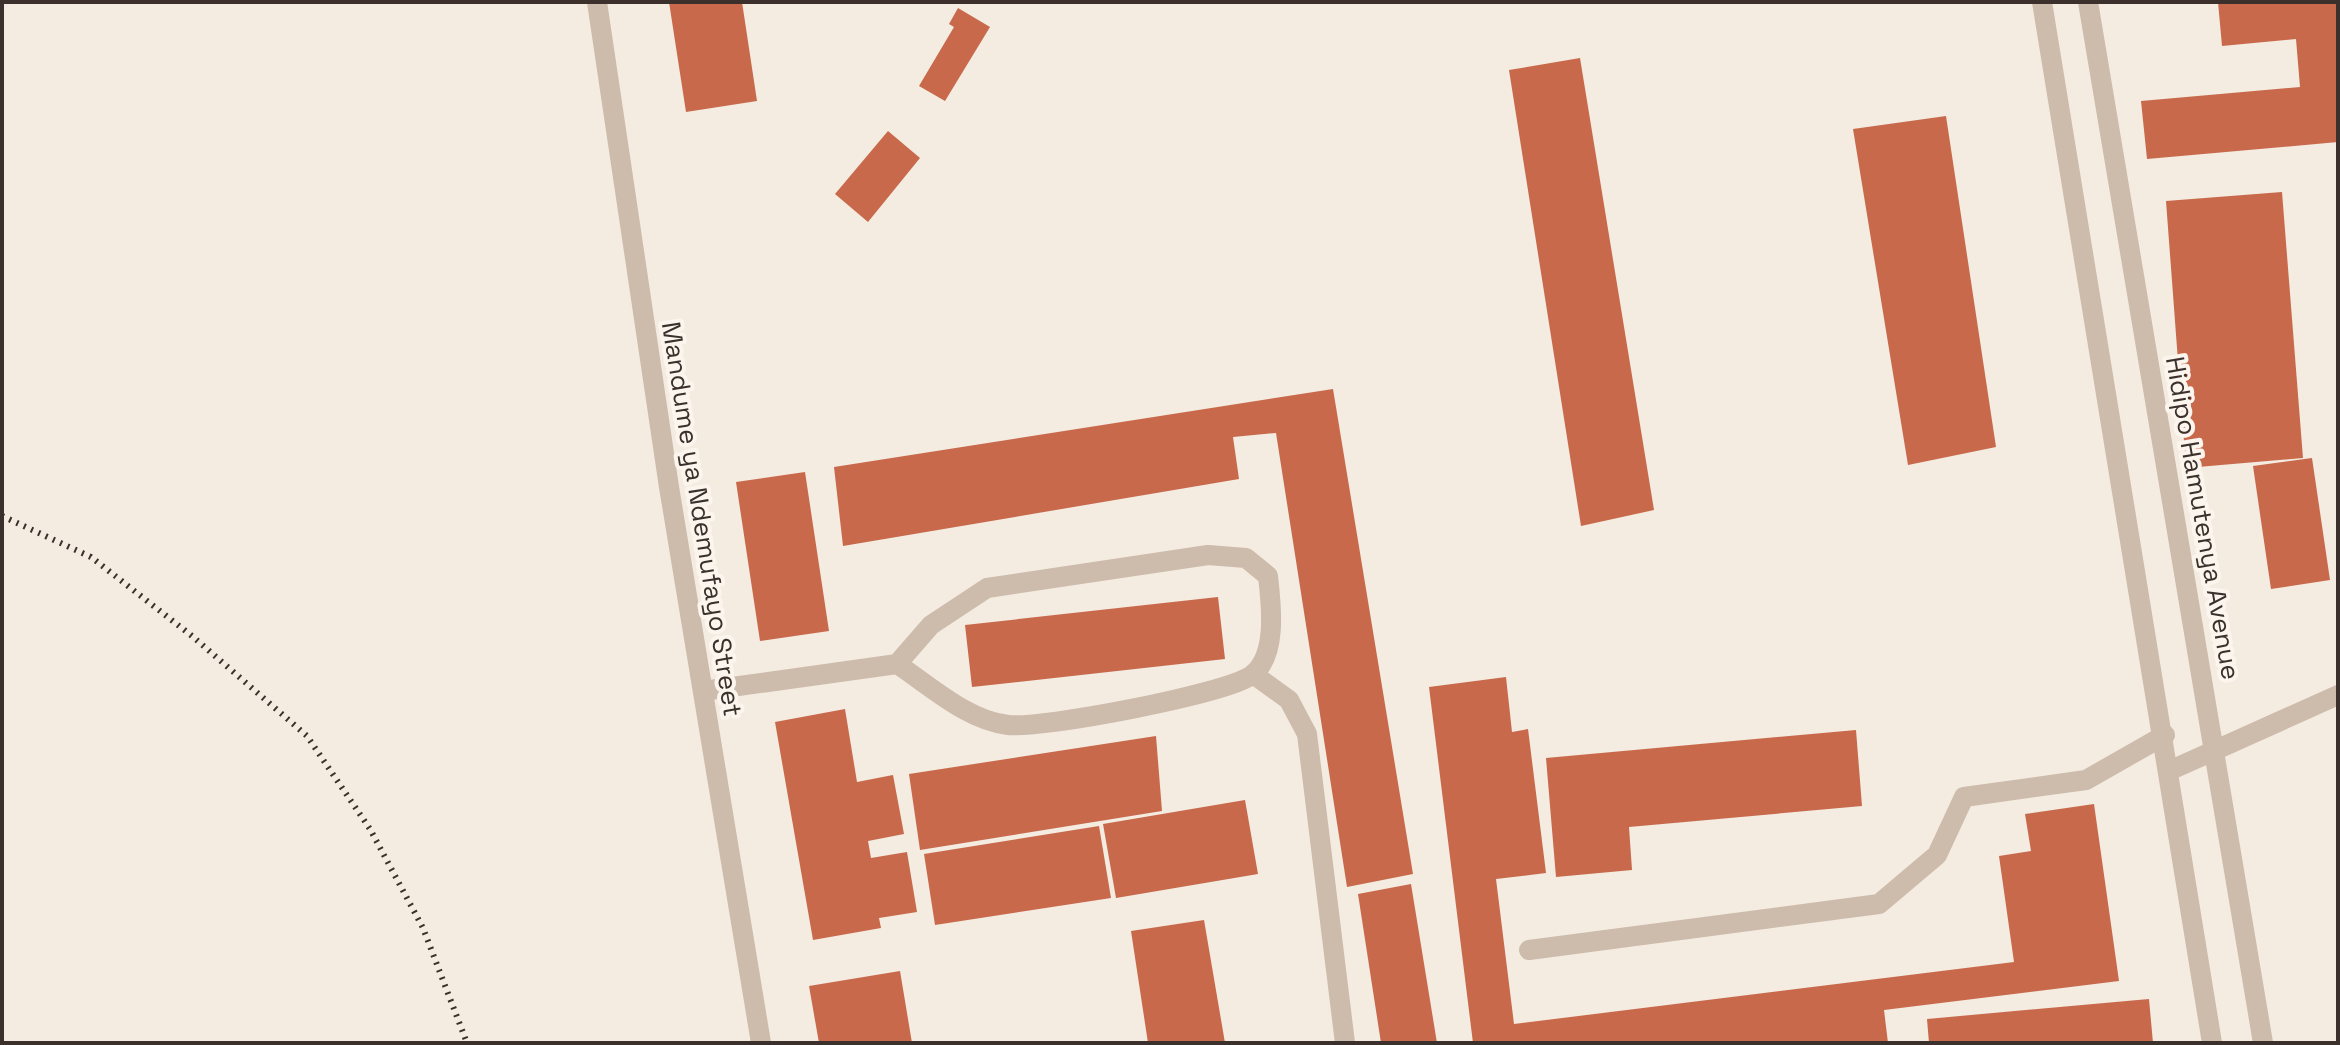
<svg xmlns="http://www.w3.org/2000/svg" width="2340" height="1045" font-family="'Space Grotesk',sans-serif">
<rect width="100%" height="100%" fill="#f4ebe1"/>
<path fill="#c8694b" d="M669,2H742L757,101L686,112Z
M2218,2H2338V142L2147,159L2141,101L2300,87L2296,39L2222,46Z
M958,8L990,27L945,101L919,86L954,27L949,24Z
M1580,58L1654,510L1581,526L1509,70Z
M1946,116L1996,447L1908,465L1853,129Z
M888,131L920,158L868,222L835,194Z
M2282,192L2303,458L2186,468L2166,201Z
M1333,389L1413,874L1347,887L1276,433L1233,437L1239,479L843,546L834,467Z
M2312,458L2330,580L2271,589L2253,466Z
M805,472L829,631L760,641L736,482Z
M1218,597L1225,659L972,687L965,625Z
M1506,677L1512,732L1528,729L1546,873L1496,879L1514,1024L2014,962L1999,856L2031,851L2025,814L2094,804L2119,981L1884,1010L1888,1043H1473L1429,687Z
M845,709L857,782L893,775L904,834L868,841L871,858L907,852L917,912L879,918L881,928L813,940L775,722Z
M1856,730L1862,806L1629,827L1632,870L1556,877L1546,758Z
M1156,736L1162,811L920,850L909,774Z
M1245,800L1258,874L1116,898L1103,824Z
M1099,826L1111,898L935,925L924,854Z
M1411,884L1437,1043H1381L1358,894Z
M1204,920L1225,1043H1148L1131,931Z
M900,971L912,1043H819L809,986Z
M2149,999L2153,1043H1929L1927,1019Z"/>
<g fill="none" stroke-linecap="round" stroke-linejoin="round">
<path stroke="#cdbbac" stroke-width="20" d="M1253,674L1289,700L1307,734L1345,1043
M703,691L897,664L931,625L987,588L1208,555L1246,558L1268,576C1271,604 1278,655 1252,675C1226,694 1042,729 1008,725C968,721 929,685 897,664
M2171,770L2338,695
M1529,950L1879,904L1937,855L1964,797L2086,780L2165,735"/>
<path stroke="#cdbbac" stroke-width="20" d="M597,2L669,487L761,1043
M2042,2L2212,1043
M2088,2L2263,1043"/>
<path stroke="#3b302b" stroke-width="6" stroke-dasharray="2 6" stroke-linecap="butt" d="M2,516L91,557L192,636L307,736L370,829L423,928L467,1043"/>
</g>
<g text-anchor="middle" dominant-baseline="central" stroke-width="8" stroke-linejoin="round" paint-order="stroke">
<g font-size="26" fill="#3b302b" stroke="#fbf5ee">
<text transform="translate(2203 518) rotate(80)">Hidipo Hamutenya Avenue</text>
<text transform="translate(702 519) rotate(81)">Mandume ya Ndemufayo Street</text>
</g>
</g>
<rect width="2340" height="1045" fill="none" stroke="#3b302b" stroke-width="8"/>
</svg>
